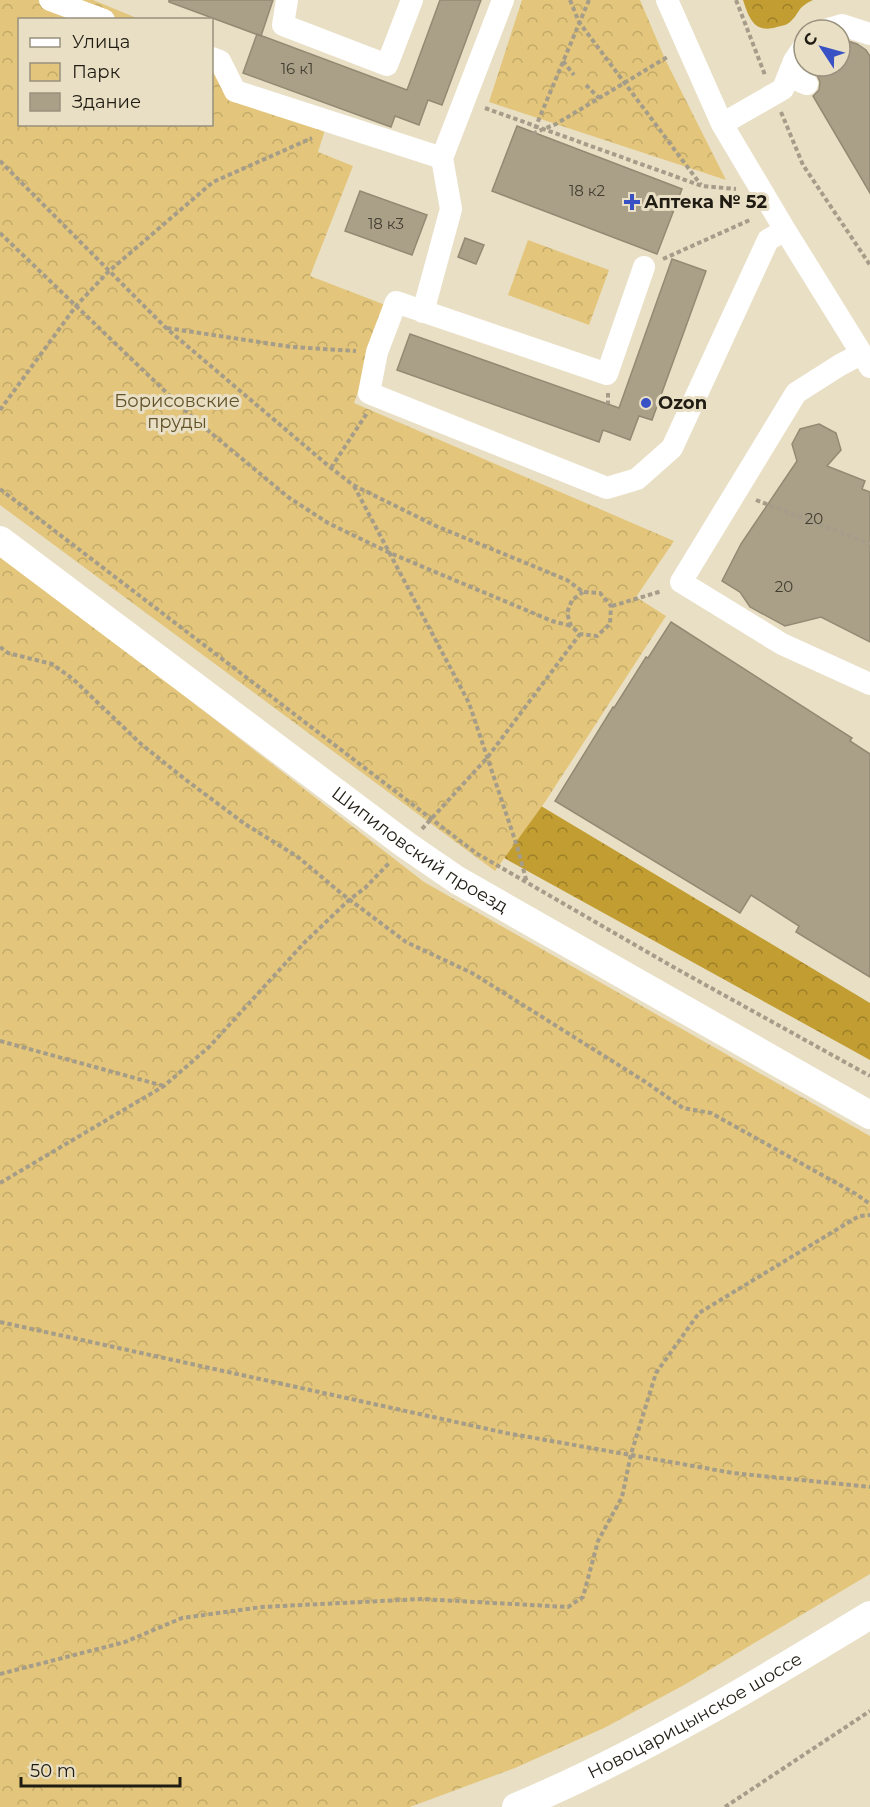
<svg xmlns="http://www.w3.org/2000/svg" width="870" height="1807" font-family="Montserrat,sans-serif">
<defs>
<pattern id="forest-crowns" width="20" height="18" patternUnits="userSpaceOnUse" patternTransform="scale(1.5)"><rect width="20" height="18" fill="#c29d31"/><path d="M2 6a3 3 0 1 1 6 0M12 15a3 3 0 1 1 6 0" fill="none" stroke="#9d7f28"/></pattern>
<pattern id="park-crowns" width="20" height="18" patternUnits="userSpaceOnUse" patternTransform="scale(1.5)"><rect width="20" height="18" fill="#e3c67b"/><path d="M2 6a3 3 0 1 1 6 0M12 15a3 3 0 1 1 6 0" fill="none" stroke="#c2aa69"/></pattern>
</defs>
<rect width="100%" height="100%" fill="#e9dfc5"/>
<path fill="url(#forest-crowns)" d="M743,0H813C796,8 801,12 790,22C787,25 781,26 777,27C754,34 749,18 743,0Z
M0,336L531,800L870,1003V1060L486,848Z"/>
<path fill="url(#park-crowns)" d="M0,0H93L139,19L20,20V124H212V50L225,95L325,130L318,152L353,166L310,276L388,306L354,403L674,541L636,597L666,616L545,802L495,871L0,505Z
M522,0H640L665,59L726,180L489,102Z
M528,240L609,270L589,325L508,295Z
M0,549L146,666L424,882L870,1136V1574L684,1685L604,1728L515,1768L410,1807H0Z"/>
<path fill="#aaa088" stroke="#938a73" stroke-width="1.5" d="M169,0H273L261,36L169,2Z
M440,0H481L442,105L428,100L419,125L395,116L391,127L243,73L257,34L407,90Z
M842,39L857,44L866,50L870,56V193L813,96L819,90L820,82L817,75L808,70V66H840V40Z
M517,126L682,189L657,254L492,191Z
M360,191L427,215L412,255L345,231Z
M465,238L484,245L476,264L458,257Z
M672,259L706,271L652,420L639,416L630,440L603,430L599,442L397,370L410,334L619,408Z
M819,424L836,433L841,450L827,466L865,481L862,489L870,492V642L821,617L785,626L750,607L740,592L722,581L741,544L797,461L792,444L800,429Z
M671,622L852,738L850,741L870,754V977L796,932L799,926L751,895L740,913L555,801L613,707L614,708L646,657L648,658Z"/>
<g fill="none" stroke-linecap="round" stroke-linejoin="round">
<path stroke="#a59d89" stroke-width="4" stroke-dasharray="4.5 3" stroke-linecap="butt" d="M570,0L579,22L701,185
M589,0L536,126L534,133L556,124L669,56
M736,0L765,75
M563,61L574,75
M586,85L599,98
M485,108L702,186L736,189
M781,112L803,165L870,265
M0,161L166,328L331,468L353,485L436,526L567,580L583,592L600,593L611,606L610,624L597,636L580,634L571,626L567,613L572,600L583,592
M0,233L193,418L288,497L328,523L390,553L552,621L571,626
M663,259L752,219
M167,328L292,347L356,351
M608,393V404
M0,410L76,306L108,272L213,182L312,138
M331,468L367,413
M354,486L469,703L517,846L527,883
M0,489L476,853L675,968L870,1076
M756,500L870,544
M612,606L662,591
M0,647L8,653L52,664L73,679L141,744L186,780L245,824L298,857L342,894L406,942L472,973L644,1081L683,1108L711,1113L856,1194L870,1204
M422,829L487,758L580,634
M0,1041L164,1086
M0,1183L164,1086L209,1047L304,943L349,900L365,888L390,862
M0,1322L506,1433L733,1473L870,1487
M0,1674L125,1642L182,1618L262,1607L421,1599L568,1607L583,1597L598,1541L622,1497L631,1454L656,1373L699,1313L859,1216L870,1215
M725,1807L870,1711"/>
<path stroke="#fff" stroke-width="22" d="M50,0L104,20
M287,0L283,25L387,65L412,0
M667,0L722,124L785,230L870,367
M825,30L842,25L870,34
M804,46L794,61L788,76L807,84
M212,58L220,61L235,91L442,158L503,0
M722,124L783,89L788,76
M644,267L607,374L396,302L377,352L369,393L607,488L637,479L672,448L768,240L785,230
M423,312L451,209L442,158
M861,354L840,365L796,393L681,582L782,644L870,684"/>
<g stroke="#fff" stroke-width="28">
<path id="s1" d="M0,540L406,845L457,880L870,1115"/>
<path id="s2" d="M516,1807C641,1754 755,1685 870,1615"/>
</g>
</g>
<g fill="#3851c4" stroke="#e9dfc5" stroke-width="2">
<path d="M629 193h6v6h6v6h-6v6h-6v-6h-6v-6h6z"/>
<circle cx="646" cy="403" r="6"/>
</g>
<g text-anchor="middle" dominant-baseline="central" stroke-width="6" stroke-linejoin="round" paint-order="stroke">
<g font-size="15" fill="#423d30">
<text x="297" y="68">16 к1</text>
<text x="587" y="190">18 к2</text>
<text x="386" y="223">18 к3</text>
<text x="814" y="518">20</text>
<text x="784" y="586">20</text>
</g>
<g font-size="18" font-weight="bold" fill="#201c13" stroke="#e9dfc5" text-anchor="start">
<text x="644" y="202">Аптека № 52</text>
<text x="658" y="403">Ozon</text>
</g>
<g font-size="18" fill="#625328" stroke="#e9dfc5">
<text x="177" y="401">Борисовские<tspan x="177" dy="21">пруды</tspan></text>
</g>
<g font-size="18" fill="#201c13" stroke="#e9dfc5">
<text stroke="none"><textPath href="#s1" startOffset="522">Шипиловский проезд</textPath></text>
<text stroke="none"><textPath href="#s2" startOffset="201">Новоцарицынское шоссе</textPath></text>
</g>
</g>
<rect x="18" y="18" width="195" height="108" fill="#e9dfc5" stroke="#99917e" stroke-width="1.5"/>
<rect x="30" y="38" width="30" height="9" fill="#ffffff" stroke="#99917e" stroke-width="1.5"/>
<text x="72" y="48" font-size="18" fill="#201c13">Улица</text>
<rect x="30" y="63" width="30" height="18" fill="url(#park-crowns)" stroke="#99917e" stroke-width="1.5"/>
<text x="72" y="78" font-size="18" fill="#201c13">Парк</text>
<rect x="30" y="93" width="30" height="18" fill="#aaa088" stroke="#99917e" stroke-width="1.5"/>
<text x="72" y="108" font-size="18" fill="#201c13">Здание</text>
<g transform="translate(822 48) rotate(306)"><circle r="28" fill="#e9dfc5" stroke="#99917e" stroke-width="1.5"/>
<path d="M0-4.5L10 22L0 15L-10 22Z" fill="#3851c4"/>
<text y="-9" font-size="16" font-weight="bold" text-anchor="middle" fill="#201c13">С</text>
</g>
<path d="M21 1777v9h159v-9" fill="none" stroke="#201c13" stroke-width="3"/>
<text x="30" y="1777" font-size="18" fill="#201c13" stroke="#e9dfc5" stroke-width="4.5" paint-order="stroke">50 m</text>
</svg>
